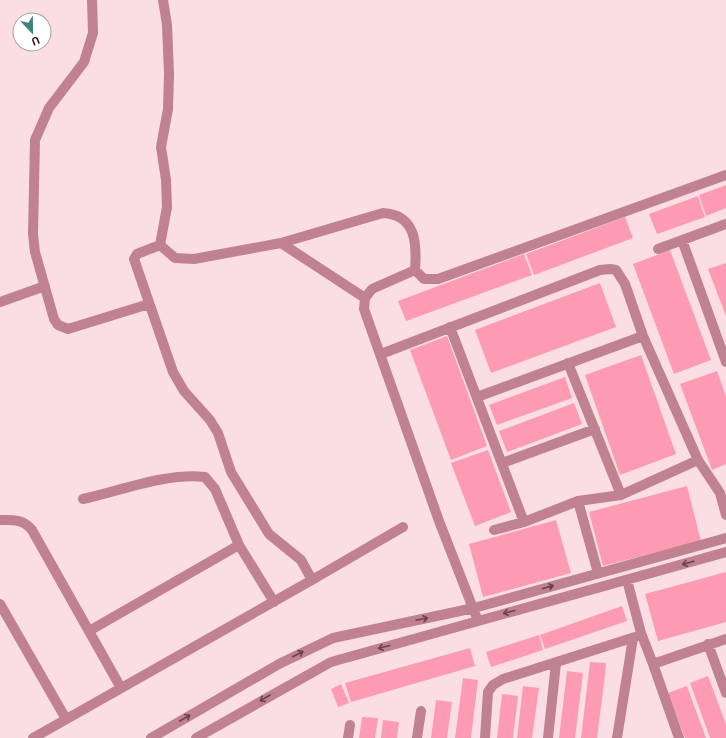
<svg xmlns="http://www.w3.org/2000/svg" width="726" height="738" font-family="Ubuntu,sans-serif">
<rect width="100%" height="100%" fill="#fbdee3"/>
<path fill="#fc9bb3" d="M726,185V208L706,216L699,195Z
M698,196L705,217L657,234L649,214Z
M625,217L633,238L534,275L526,254Z
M670,250L711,360L674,374L633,264Z
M524,254L532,275L406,321L398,301Z
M726,263V316L708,269Z
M600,283L616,327L491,373L475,330Z
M447,336L487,446L451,460L410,350Z
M641,355L676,454L620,475L585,375Z
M717,371L726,396V464L712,470L680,384Z
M565,377L572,398L497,425L489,405Z
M574,403L582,424L507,452L499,431Z
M488,450L511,512L475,526L451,463Z
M687,486L701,541L603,566L589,512Z
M556,520L571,573L483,597L469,544Z
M726,572V622L658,641L645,594Z
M622,606L627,621L545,649L540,635Z
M539,635L543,650L491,667L486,652Z
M470,648L475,666L351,702L345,683Z
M590,662L606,663L605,675L597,738H581Z
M567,671L583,673L575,738H559Z
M708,676L726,724V738H710L690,683Z
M463,678L478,680L471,738H455Z
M341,684L349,703L338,707L331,689Z
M523,686L539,688L532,738H517Z
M687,686L706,738H685L668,693Z
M502,694L518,696L513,738H497Z
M436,700L452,702L447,738H431Z
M362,717L378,718L375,738H359Z
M383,720L399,722L397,738H381Z"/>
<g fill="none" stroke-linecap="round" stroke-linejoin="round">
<path stroke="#c08190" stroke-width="10" d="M92,0L93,33L84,62L49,108L35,140L33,234L35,252L54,319L58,325L68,329L149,304
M163,0L167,25L169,74L168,109L161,147L166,180L167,207L160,245L137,254L134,259L173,372L184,391L210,420L218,433L231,472L269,534L301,560L312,580
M682,240L726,362
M281,243L383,213C416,215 417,243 415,270
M160,245L175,258L194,259L281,243L365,298L364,309L439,521L478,621
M658,249L726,224
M365,298L372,289L415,270L424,279H438L726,175
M0,302L45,286
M450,327L524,522
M381,354L600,270L610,269L616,270L625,284L643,336L698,460L720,493L726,515
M568,363L621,495
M477,397L643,336
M502,463L595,429
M83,499C119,491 169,472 205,477L215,489L239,545
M578,501L598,573
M0,520C13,520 23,519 32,530L121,688
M494,530L524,522L578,501L621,495L698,460
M627,580L641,633L653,664L726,639
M0,604L66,719
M89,631L239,545L274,602
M708,644L726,693
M653,664L679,738
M33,738L312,580L403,527
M151,738L279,664L333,638L474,608L726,538
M196,738L331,662L726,552
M348,738L350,725
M417,738L421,711
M485,738L488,692L493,685L503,679L635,637
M548,738L556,663
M617,738L633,638"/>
</g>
<defs><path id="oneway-shaft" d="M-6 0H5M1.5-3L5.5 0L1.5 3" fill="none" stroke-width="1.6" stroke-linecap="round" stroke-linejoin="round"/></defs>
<g stroke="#6c434d">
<use href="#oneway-shaft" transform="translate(688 563) rotate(164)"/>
<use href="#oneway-shaft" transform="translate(548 587) rotate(-16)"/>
<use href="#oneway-shaft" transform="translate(509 612) rotate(165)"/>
<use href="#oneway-shaft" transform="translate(422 619) rotate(-12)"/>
<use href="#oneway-shaft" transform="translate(384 647) rotate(165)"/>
<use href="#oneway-shaft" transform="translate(298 654) rotate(-27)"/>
<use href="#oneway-shaft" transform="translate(265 698) rotate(150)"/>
<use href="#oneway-shaft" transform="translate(185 718) rotate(-30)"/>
</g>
<g transform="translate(32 32) rotate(158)"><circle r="19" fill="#ffffff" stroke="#a99fa2"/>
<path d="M0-3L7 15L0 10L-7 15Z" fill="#3f847b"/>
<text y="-6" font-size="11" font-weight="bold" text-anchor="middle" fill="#281016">U</text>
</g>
</svg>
